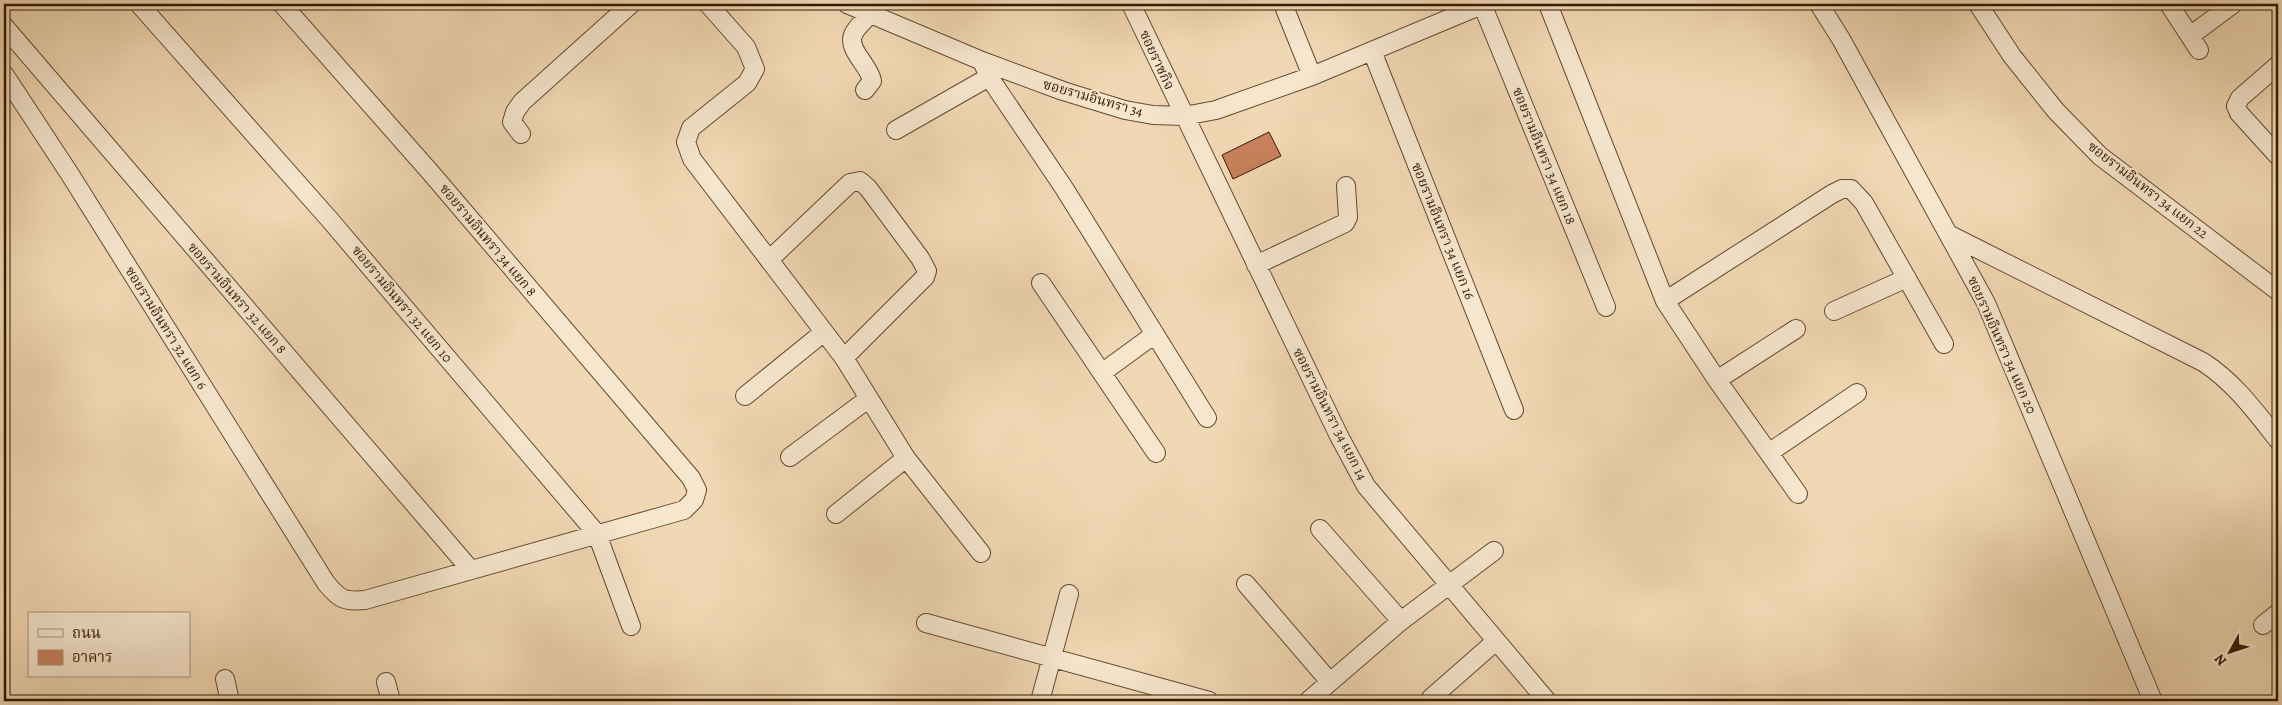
<svg xmlns="http://www.w3.org/2000/svg" width="2282" height="705" font-family="Alegreya,'Noto Serif Thai',serif">
<rect width="100%" height="100%" fill="#f1d8b4"/>
<filter id="stains"><feTurbulence type="fractalNoise" baseFrequency=".004" numOctaves="4"/><feColorMatrix values="0 0 0 0 .2 0 0 0 0 .09 0 0 0 0 .02 0 0 0 .5 -.17"/></filter>
<radialGradient id="worn" r=".72"><stop offset=".6" stop-color="#630" stop-opacity="0"/><stop offset="1" stop-color="#630" stop-opacity=".3"/></radialGradient>
<path fill="#c8815c" stroke="#331a03" d="M1269,132L1281,156L1233,179L1222,155Z"/>
<g fill="none" stroke-linecap="round" stroke-linejoin="round">
<g stroke="#624a2f" stroke-width="20">
<path id="minor" d="M139,4L330,220L597,534L631,626
M708,4L746,47L755,69L747,83L691,128L686,142L692,159L844,358L906,458L981,553
M847,4L982,61L1063,91L1125,110L1153,115L1184,116L1216,110L1312,76L1484,4
M1131,4L1339,436L1366,486L1547,701
M1283,4L1312,76
M1482,4L1606,307
M1548,4L1665,301L1717,380L1798,494
M1819,4L1841,39L1986,303L2153,701
M1978,4L2012,56L2056,111L2100,156L2278,291
M2169,4L2199,50
M4,26L470,569
M2190,36L2233,4
M1372,51L1514,410
M982,61L989,77L1064,188L1207,418
M2278,65L2240,98L2236,106L2239,113L2278,156
M4,74L71,176L326,583C339,599 344,602 365,600L684,510L694,500L697,490L691,478L431,173L282,4
M865,90L872,81C870,66 847,50 853,35C856,27 866,19 871,13
M896,130L989,77
M521,134L512,122L515,112L522,102L631,4
M1950,235L2203,362C2234,382 2255,411 2278,440
M769,260L850,183L860,181L868,188L920,258L927,271L925,277L844,358
M1256,265L1345,223L1348,217L1346,186
M1041,283L1156,453
M1665,301L1832,194L1842,189H1851L1864,203L1944,344
M1834,311L1907,278
M1103,372L1155,334
M1717,380L1796,329
M745,396L824,332
M1770,452L1857,393
M790,457L868,399
M836,514L906,458
M1320,529L1401,621
M1246,584L1330,682
M926,623L1209,701
M2263,625L2278,613
M225,679L230,701
M386,682L391,701
M1040,701L1069,594
M1308,701L1401,621L1494,551
M1431,701V698L1496,641"/>
</g>
<use href="#minor" stroke="#f6e6ce" stroke-width="18"/>
</g>
<g text-anchor="middle" dominant-baseline="central" stroke-width="4.5" stroke-linejoin="round" paint-order="stroke">
<g font-size="14" fill="#331a03" stroke="#f6e6ce">
<text transform="translate(1157 60) rotate(65)">ซอยราชกิจ</text>
<text transform="translate(1093 98) rotate(16)">ซอยรามอินทรา 34</text>
<text transform="translate(1544 156) rotate(68)">ซอยรามอินทรา 34 แยก 18</text>
<text transform="translate(2148 190) rotate(38)">ซอยรามอินทรา 34 แยก 22</text>
<text transform="translate(1443 231) rotate(68)">ซอยรามอินทรา 34 แยก 16</text>
<text transform="translate(488 240) rotate(50)">ซอยรามอินทรา 34 แยก 8</text>
<text transform="translate(237 298) rotate(49)">ซอยรามอินทรา 32 แยก 8</text>
<text transform="translate(402 304) rotate(50)">ซอยรามอินทรา 32 แยก 10</text>
<text transform="translate(166 328) rotate(58)">ซอยรามอินทรา 32 แยก 6</text>
<text transform="translate(2002 345) rotate(66)">ซอยรามอินทรา 34 แยก 20</text>
<text transform="translate(1330 414) rotate(63)">ซอยรามอินทรา 34 แยก 14</text>
</g>
</g>
<rect width="2282" height="705" fill="none" stroke="#f1d8b4" stroke-width="20"/>
<rect x="5" y="5" width="2272" height="695" fill="none" stroke="#331a03" stroke-width="2.5"/>
<rect x="10" y="10" width="2262" height="685" fill="none" stroke="#331a03"/>
<rect x="28" y="612" width="162" height="65" fill="#f6e6ce" stroke="#a8947d"/>
<rect x="38" y="629" width="25" height="8" fill="#f6e6ce" stroke="#a8947d"/>
<text x="72" y="638" font-size="15" fill="#331a03">ถนน</text>
<rect x="38" y="650" width="25" height="15" fill="#c8815c" stroke="#a8947d"/>
<text x="72" y="662" font-size="15" fill="#331a03">อาคาร</text>
<g transform="translate(2230 652) rotate(230)" stroke="#f6e6ce" stroke-width="4" paint-order="stroke">
<path d="M0-4L9 19L0 12L-9 19Z" fill="#331a03"/>
<text y="-8" font-size="14" font-weight="bold" text-anchor="middle" fill="#331a03">N</text>
</g>
<rect width="100%" height="100%" filter="url(#stains)"/>
<rect width="100%" height="100%" fill="url(#worn)"/>
</svg>
